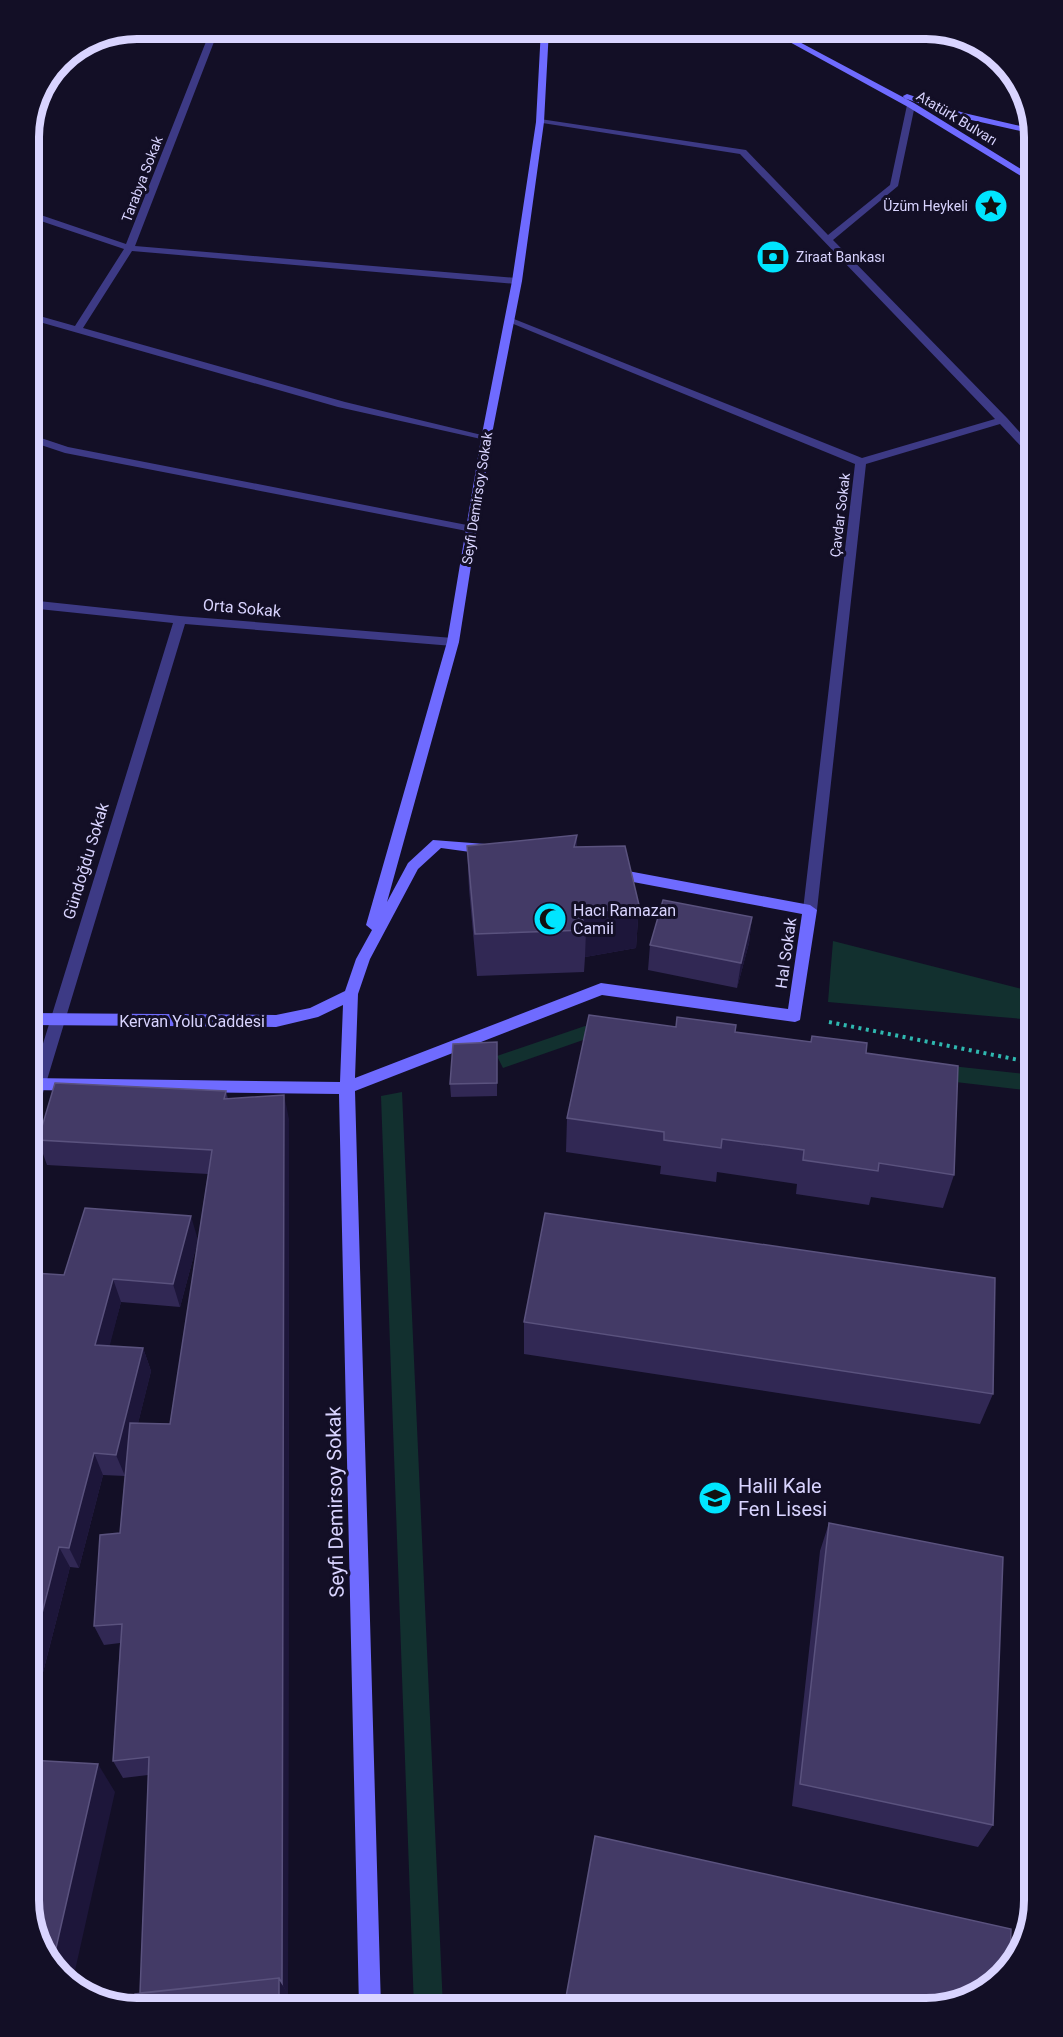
<svg xmlns="http://www.w3.org/2000/svg" width="1063" height="2037" font-family="Roboto,sans-serif">
<rect width="100%" height="100%" fill="#130f26"/>
<path fill="#12302f" d="M833,941L1034,992V1020L828,1002Z
M585,1026L1034,1075V1091L586,1039L503,1068L497,1056Z
M402,1092L443,2008H414L381,1096Z"/>
<g fill="none" stroke-linecap="round" stroke-linejoin="round">
<path stroke="#2fb8b0" stroke-width="4" stroke-dasharray="3 4.5" stroke-linecap="butt" d="M829,1022L1034,1063"/>
<path fill="#3d3a85" fill-rule="evenodd" d="M211,29H219L135,246L517,278L522,281L517,284L132,251L83,328L345,402L490,437V441L338,407L29,319V313L75,326L124,249L29,217V211L126,244Z
M911,103L915,105L898,186L833,240L1007,418L1034,448V457L1030,456L1000,424L866,464L817,910L810,915L803,910L855,464L506,321L514,319L862,458L995,419L740,154L536,122L540,119L746,150L828,235L890,185L907,105Z
M29,434L68,447L472,526L478,529L472,532L65,453L29,441Z
M29,600L180,616L453,638L459,642L453,646L185,624L37,1113L35,1117L29,1119V1089L173,623L29,608Z"/>
<path fill="#6f6bff" fill-rule="evenodd" d="M541,29H549L544,122L522,281L491,439L459,642L387,902L408,863L433,840L485,844L492,849L485,854L441,848L418,869L370,959L358,994L355,1078L601,983L788,1009L802,914L612,878L607,877L605,873L607,869L612,868L810,905L817,910L800,1020L795,1022L602,995L355,1091L381,2008H359L339,1094L29,1090V1078L340,1082L343,1005L318,1017L276,1027L29,1025V1013L276,1015L310,1008L345,991L356,959L372,930L366,925L447,642L481,439L512,281L536,122Z
M766,29H775L914,103L1034,177V184L908,107Z
M907,94L964,113L1033,129L1034,134L958,117L904,98L903,96Z"/>
</g>
<path fill="#312854" d="M577,835V847L639,905L636,948L585,957L584,972L477,976L469,889L467,846Z
M752,917L749,943L737,988L648,970L650,945Z
M676,1027L735,1032L811,1042L812,1036L866,1053L954,1175L943,1208L871,1197L869,1205L796,1194L797,1184L717,1172L716,1182L660,1174L661,1166L566,1152L567,1118Z
M497,1042V1096L451,1097L450,1084Z
M226,1091L228,1099L289,1119L288,2008H134L140,1993L148,1775L123,1778L113,1761L120,1643L104,1645L94,1626L120,1533L125,1476L103,1475L79,1568L70,1567L29,1727L64,1275L198,1240L180,1307L121,1302L109,1346L143,1348L151,1371L138,1423L170,1424L208,1174L47,1165L38,1140Z
M524,1322L993,1394L980,1424L524,1354Z
M829,1523L993,1825L978,1847L792,1806L820,1551Z"/>
<path fill="#1d163a" d="M577,835L576,878L574,847Z
M639,905L636,948L585,957L586,930L581,915Z
M752,917L749,943L737,988L741,963Z
M284,1095L289,1119L288,1995L282,1983Z
M191,1216L198,1240L180,1307L173,1284Z
M113,1279L121,1302L104,1368L95,1345Z
M143,1348L151,1371L125,1476L116,1455Z
M94,1453L103,1475L79,1568L69,1548Z
M59,1547L70,1567L29,1727V1664Z
M98,1764L115,1792L72,1984L53,1961Z
M279,1978L288,1995V2008H279Z"/>
<path fill="#433a66" stroke="#5a527e" stroke-width="1.5" d="M577,835L574,847L625,846L639,905L581,915L586,930L475,934L467,846Z
M663,900L752,917L741,963L650,945Z
M589,1015L676,1027L677,1017L736,1025L735,1032L811,1042L812,1036L867,1043L866,1053L958,1066L954,1175L879,1163L878,1171L803,1160L804,1150L722,1139L721,1148L664,1140V1132L567,1118Z
M497,1042V1083L450,1084L453,1044Z
M55,1083L226,1091L224,1099L284,1095L282,1983L279,1978L140,1993L149,1757L113,1761L122,1624L94,1626L100,1535L120,1533L130,1423L170,1424L212,1150L38,1140Z
M85,1208L191,1216L173,1284L113,1279L95,1345L143,1348L116,1455L94,1453L69,1548L59,1547L29,1664V1290L34,1273L64,1275Z
M545,1213L995,1278L993,1394L524,1322Z
M829,1523L1003,1557L993,1825L800,1784Z
M29,1760L98,1764L53,1961L37,1942L28,1899Z
M595,1836L1011,1929L1010,1965L968,2000L926,2008H564Z
M279,1978V2008H134L135,1994Z"/>
<defs>
<g id="sight-disc" transform="scale(1.725)"><circle r="9.5" fill="#00e5ff" stroke="#130f26"/><path d="M0-6L1.8-2.2L6-1.7L2.9 1.2L3.7 5.4L0 3.3L-3.7 5.4L-2.9 1.2L-6-1.7L-1.8-2.2Z" fill="#111"/></g>
<g id="bank-disc" transform="scale(1.725)"><circle r="9.5" fill="#00e5ff" stroke="#130f26"/><path d="M-6-4H6V4H-6ZM0-2.3a2.3 2.3 0 1 0 0 4.6a2.3 2.3 0 1 0 0-4.6Z" fill="#111"/></g>
<g id="mosque-disc" transform="scale(1.725)"><circle r="9.5" fill="#00e5ff" stroke="#130f26"/><path d="M3.5-4.9A6 6 0 1 0 3.5 4.9A5 5 0 1 1 3.5-4.9Z" fill="#111"/></g>
<g id="school-disc" transform="scale(1.725)"><circle r="9.5" fill="#00e5ff" stroke="#130f26"/><path d="M0-5L7-2L0 1L-7-2ZM-4 1L0 2.5L4 1V4Q0 6-4 4Z" fill="#111"/></g>
</defs>
<g fill-rule="evenodd">
<use href="#sight-disc" x="991" y="206"/>
<use href="#bank-disc" x="773" y="257"/>
<use href="#mosque-disc" x="550" y="919"/>
<use href="#school-disc" x="715" y="1498"/>
</g>
<g text-anchor="middle" dominant-baseline="central" stroke-width="6" stroke-linejoin="round" paint-order="stroke">
<g font-size="14" fill="#d9d4ff" stroke="#130f26">
<text transform="translate(957 118) rotate(31)">Atatürk Bulvarı</text>
<text transform="translate(142 179) rotate(-69)">Tarabya Sokak</text>
<text transform="translate(477 498) rotate(-81)">Seyfi Demirsoy Sokak</text>
<text transform="translate(840 515) rotate(-83)">Çavdar Sokak</text>
</g>
<g font-size="14" fill="#d9d4ff" stroke="#130f26" text-anchor="end">
<text x="968" y="206">Üzüm Heykeli</text>
<text x="796" y="257" text-anchor="start">Ziraat Bankası</text>
</g>
<g font-size="16" fill="#d9d4ff" stroke="#130f26">
<text transform="translate(242 608) rotate(5)">Orta Sokak</text>
<text transform="translate(86 861) rotate(-73)">Gündoğdu Sokak</text>
<text transform="translate(786 953) rotate(-82)">Hal Sokak</text>
<text x="192" y="1021">Kervan Yolu Caddesi</text>
</g>
<g font-size="16" fill="#d9d4ff" stroke="#130f26" text-anchor="start">
<text x="573" y="910">Hacı Ramazan<tspan x="573" dy="18">Camii</tspan></text>
</g>
<g font-size="20" fill="#d9d4ff" stroke="#130f26" text-anchor="start">
<text x="738" y="1486">Halil Kale<tspan x="738" dy="23">Fen Lisesi</tspan></text>
</g>
<g font-size="20" fill="#d9d4ff" stroke="#130f26">
<text transform="translate(335 1502) rotate(-91)">Seyfi Demirsoy Sokak</text>
</g>
</g>
<path d="M0 0H1063V2037H0ZM137 39H926A98 98 0 0 1 1024 137V1900A98 98 0 0 1 926 1998H137A98 98 0 0 1 39 1900V137A98 98 0 0 1 137 39Z" fill="#130f26" fill-rule="evenodd"/>
<path fill="none" stroke="#d9d4ff" stroke-width="8" d="M137 39H926A98 98 0 0 1 1024 137V1900A98 98 0 0 1 926 1998H137A98 98 0 0 1 39 1900V137A98 98 0 0 1 137 39Z"/>
</svg>
